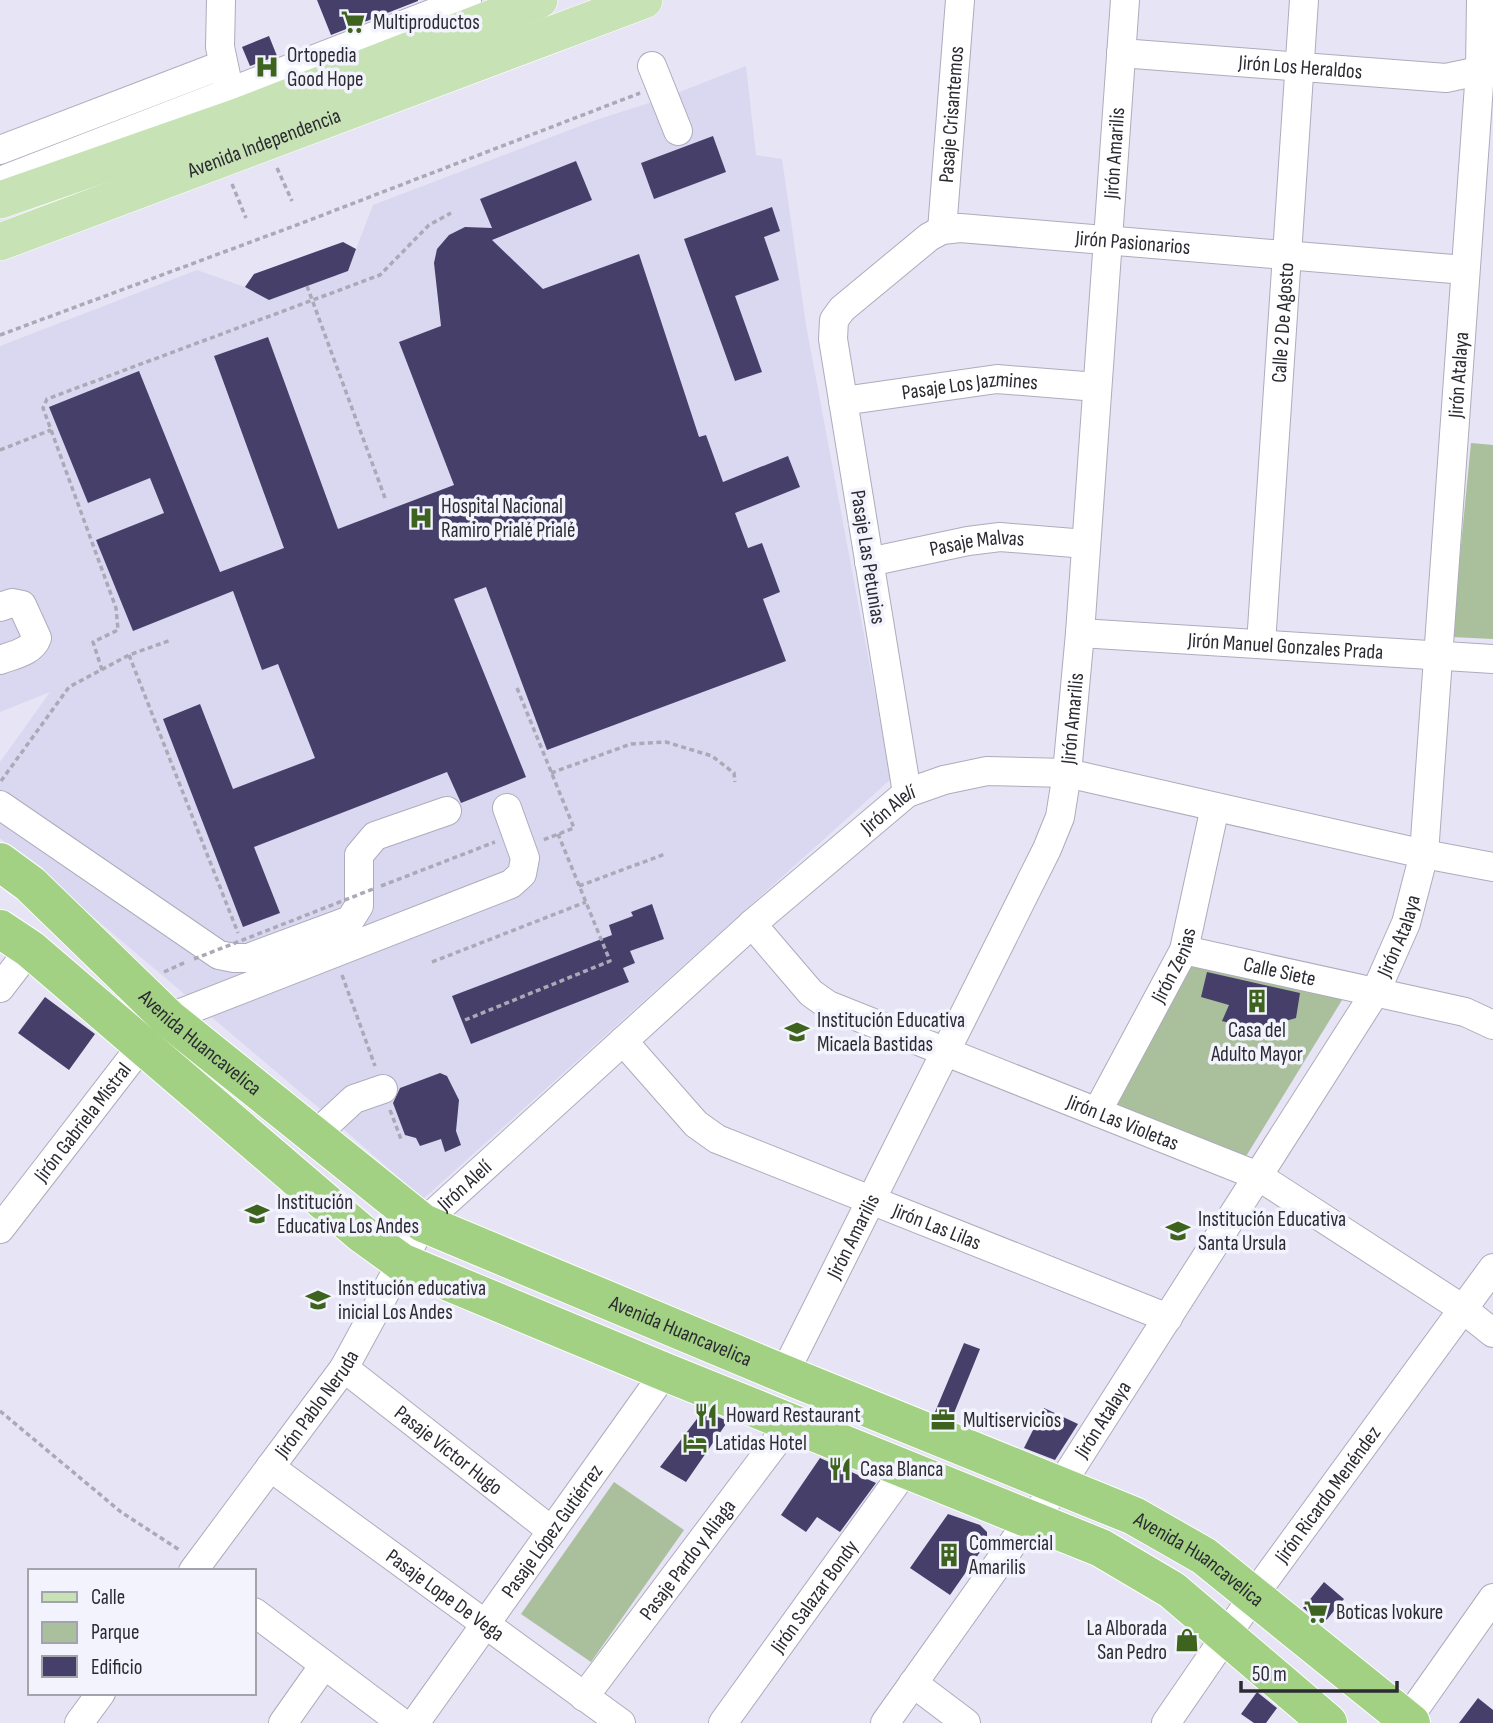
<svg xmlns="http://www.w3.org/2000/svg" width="1493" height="1723" font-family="'Sofia Sans Condensed',sans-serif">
<rect width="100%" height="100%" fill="#e6e4f5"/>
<path fill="#dad8f0" d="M746,66L756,155L782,159L806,325L891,779L423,1199L332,1119L0,838V762L50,692L0,712V346L197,270L245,287L254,274L343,242L356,249L373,205L596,120L664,98Z"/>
<path fill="#aac09c" d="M1471,443L1493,445V639L1452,637Z
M1191,961L1347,992L1245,1158L1110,1102Z
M614,1482L684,1530L591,1662L521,1614Z"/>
<path fill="#453f6a" d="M317,0H418V1L331,35Z
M269,36L277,56L250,66L242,47Z
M713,136L726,172L654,199L641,163Z
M576,161L592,200L492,240L543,289L639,254L699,437L706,435L723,482L788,456L800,487L735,513L748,548L762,543L780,592L763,599L786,661L547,750L486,587L454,599L526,777L461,803L447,772L254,847L280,913L243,927L163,719L200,704L233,789L315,758L278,664L262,670L233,591L133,631L96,540L164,513L150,478L88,503L49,407L139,371L220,572L284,548L214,356L268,337L338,529L454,485L399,342L441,326L434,263L437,249L449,235L465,227L492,228L480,199Z
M772,207L780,231L764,237L779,280L735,296L762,372L735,381L684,239Z
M343,242L356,249L348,271L269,300L245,287L254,274Z
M652,904L664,939L630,951L635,963L623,968L629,982L471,1044L452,996L612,935L609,925L633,916L631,912Z
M1207,972L1300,993L1296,1018L1282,1022L1276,1035L1222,1021L1229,1005L1201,997Z
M45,997L95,1034L69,1070L18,1033Z
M440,1073L447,1076L459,1100L456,1131L461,1145L445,1152L441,1139L420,1146L416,1138L405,1135L393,1103L400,1088Z
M964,1343L980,1349L952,1418L935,1412Z
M1044,1408L1078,1424L1055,1460L1024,1448Z
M703,1411L728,1421L686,1482L660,1467Z
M820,1458L876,1483L840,1532L817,1517L806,1532L781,1515Z
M948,1514L980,1525L987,1532V1542L950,1595L910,1568Z
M1324,1582L1344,1599L1323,1624L1303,1608Z
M1257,1692L1277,1708L1266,1723H1254L1241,1714Z
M1478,1698L1493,1710V1723H1459Z"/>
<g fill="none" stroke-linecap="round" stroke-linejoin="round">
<g stroke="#adacbc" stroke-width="30">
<g id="minor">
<path d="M221,0L220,47L227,80"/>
<path id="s1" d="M1121,53L1446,78L1493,68"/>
<path d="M652,66L678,131"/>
<path d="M0,150L222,65"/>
<path d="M0,181L467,0"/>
<path id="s2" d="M942,230L960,0"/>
<path id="s3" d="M843,401L997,379L1097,387"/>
<path id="s4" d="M869,562L968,541L1000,537L1086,544"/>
<path d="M0,607L12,603L22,605L37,638C32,652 13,655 0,660"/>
<path id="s5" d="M1080,633L1493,659"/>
<path id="s6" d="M1261,644L1304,0"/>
<path id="s7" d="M907,793L833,339L834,320L842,309L929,237L942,230L960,228L1465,270"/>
<path d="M0,805L219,955L234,958H248L350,920L359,906V855L375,836L447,811"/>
<path id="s8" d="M752,924L811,993L828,1005L1258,1176L1463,1309L1493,1333"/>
<path id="s9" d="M1184,950L1465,1012L1493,1025"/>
<path d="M0,988L30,949"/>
<path id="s10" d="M623,1041L696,1124L717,1139L1168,1318"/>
<path id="s11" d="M1097,1112L1184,950L1215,807"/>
<path d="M314,1136L354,1099L383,1089"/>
<path id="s12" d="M0,1229L142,1045L168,1018L511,884L522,874L525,858L507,808"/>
<path id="s13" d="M344,1368L552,1531"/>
<path id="s14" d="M784,1374L1047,849L1060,817L1067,773L1080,633L1125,0"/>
<path id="s15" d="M270,1467L621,1723"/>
<path id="s16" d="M193,1571L344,1368L423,1223L752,924L907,793L944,780L987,771L1067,773L1424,854L1493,867"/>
<path d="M254,1612L402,1723"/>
<path d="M913,1683L966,1723"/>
<path id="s17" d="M584,1697L791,1422"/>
<path d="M1407,1720L1493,1598"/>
<path d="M79,1723L101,1693"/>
<path d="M283,1723L324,1665"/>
<path id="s18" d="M415,1723L665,1372"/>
<path id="s19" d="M723,1723L906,1469"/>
<path id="s20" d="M885,1723L1030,1519L1060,1486L1376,991L1406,923L1424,854L1480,71L1481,0"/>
<path id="s21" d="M1166,1723L1254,1595L1493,1268"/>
</g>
</g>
<g stroke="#fff" stroke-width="38">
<g id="major">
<path d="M0,200L238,117L539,0"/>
<path id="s22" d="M0,242L644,0"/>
</g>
</g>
<g stroke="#fff" stroke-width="40">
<g id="highway">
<path id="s23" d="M0,862L30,884L168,1018L423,1223L784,1374L1134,1516L1204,1556L1411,1723"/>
<path d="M0,929L30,949L361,1233L401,1262L665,1372L1101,1548L1172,1590L1328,1723"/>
</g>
</g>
<path stroke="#aba9b7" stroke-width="3.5" stroke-dasharray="5 3.5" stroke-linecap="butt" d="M277,168L292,201
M232,184L246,218
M307,286L385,498
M0,335L302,223L640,93
M0,450L51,430
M129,655L238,933
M102,670L93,642L118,630L116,608L43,408L47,399L380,275L429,225L451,213
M517,688L574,828L543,840
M551,773L631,744L666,742L712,756L734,773L735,782
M1,781L69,687L129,655L171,640
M381,886L495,842
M579,886L665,854
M432,962L586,902
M164,972L186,962
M342,975L375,1066
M465,1020L610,961L558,834
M390,1110L401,1139
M0,1411L121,1512L181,1551"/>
<use href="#minor" stroke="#fff" stroke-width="28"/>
<use href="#major" stroke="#c7e3b5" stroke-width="37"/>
<use href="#highway" stroke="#a2d184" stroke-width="38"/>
<path stroke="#aba9b7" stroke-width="3.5" stroke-dasharray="5 3.5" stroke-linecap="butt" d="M194,959L373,889"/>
</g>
<defs>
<g id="supermarket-bare" transform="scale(1.89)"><path d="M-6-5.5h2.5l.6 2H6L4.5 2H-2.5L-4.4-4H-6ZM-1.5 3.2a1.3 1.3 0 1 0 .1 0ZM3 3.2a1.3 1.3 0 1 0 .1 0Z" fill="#3d631e" stroke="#f3f3fd" stroke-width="2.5" paint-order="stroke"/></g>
<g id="hospital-bare" transform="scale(1.89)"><path d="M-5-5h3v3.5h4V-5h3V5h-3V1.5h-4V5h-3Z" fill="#3d631e" stroke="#f3f3fd" stroke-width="2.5" paint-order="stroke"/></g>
<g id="building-bare" transform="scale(1.89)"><path d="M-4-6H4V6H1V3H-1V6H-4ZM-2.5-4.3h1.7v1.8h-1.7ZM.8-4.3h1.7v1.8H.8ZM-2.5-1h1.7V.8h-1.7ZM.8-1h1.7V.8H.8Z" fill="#3d631e" stroke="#f3f3fd" stroke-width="2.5" paint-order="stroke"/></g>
<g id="school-bare" transform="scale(1.89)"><path d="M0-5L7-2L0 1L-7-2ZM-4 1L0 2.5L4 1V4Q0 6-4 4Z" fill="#3d631e" stroke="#f3f3fd" stroke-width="2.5" paint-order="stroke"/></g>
<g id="restaurant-bare" transform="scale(1.89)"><path d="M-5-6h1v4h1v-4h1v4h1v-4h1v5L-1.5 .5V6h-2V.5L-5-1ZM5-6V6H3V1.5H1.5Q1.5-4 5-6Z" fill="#3d631e" stroke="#f3f3fd" stroke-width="2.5" paint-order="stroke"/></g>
<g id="office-bare" transform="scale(1.89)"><path d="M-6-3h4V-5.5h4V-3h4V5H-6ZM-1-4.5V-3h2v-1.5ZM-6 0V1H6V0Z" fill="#3d631e" stroke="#f3f3fd" stroke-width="2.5" paint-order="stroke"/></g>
<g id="hotel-bare" transform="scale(1.89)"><path d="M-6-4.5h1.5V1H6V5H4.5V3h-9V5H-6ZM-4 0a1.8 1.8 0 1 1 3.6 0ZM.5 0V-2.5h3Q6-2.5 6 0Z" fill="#3d631e" stroke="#f3f3fd" stroke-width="2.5" paint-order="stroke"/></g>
<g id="shop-bare" transform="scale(1.89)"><path d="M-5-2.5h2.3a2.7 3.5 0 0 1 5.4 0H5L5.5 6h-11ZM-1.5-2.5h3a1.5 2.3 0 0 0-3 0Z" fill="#3d631e" stroke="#f3f3fd" stroke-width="2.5" paint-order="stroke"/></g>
</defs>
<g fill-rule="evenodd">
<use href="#supermarket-bare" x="353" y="22"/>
<use href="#hospital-bare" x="267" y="67"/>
<use href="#hospital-bare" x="421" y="518"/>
<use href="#building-bare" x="1257" y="1001"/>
<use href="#school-bare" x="797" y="1032"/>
<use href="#school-bare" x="257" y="1214"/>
<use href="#school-bare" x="1178" y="1231"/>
<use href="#school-bare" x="318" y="1300"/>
<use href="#restaurant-bare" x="706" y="1415"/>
<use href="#office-bare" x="943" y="1420"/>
<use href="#hotel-bare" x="695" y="1443"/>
<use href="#restaurant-bare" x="840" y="1469"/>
<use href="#building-bare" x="949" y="1555"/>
<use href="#supermarket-bare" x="1316" y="1612"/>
<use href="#shop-bare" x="1187" y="1640"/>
</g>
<g text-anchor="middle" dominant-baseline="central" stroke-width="7" stroke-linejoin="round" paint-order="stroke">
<g font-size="21" fill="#2c2b32" stroke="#f3f3fd" text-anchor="start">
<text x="373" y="22">Multiproductos</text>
<text x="287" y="55">Ortopedia<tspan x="287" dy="24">Good Hope</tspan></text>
<text x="441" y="506">Hospital Nacional<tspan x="441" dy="24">Ramiro Prialé Prialé</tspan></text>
<text x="817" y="1020">Institución Educativa<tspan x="817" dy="24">Micaela Bastidas</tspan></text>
<text x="1257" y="1030" text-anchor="middle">Casa del<tspan x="1257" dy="24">Adulto Mayor</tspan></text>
<text x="277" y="1202">Institución<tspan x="277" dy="24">Educativa Los Andes</tspan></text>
<text x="1198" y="1219">Institución Educativa<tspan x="1198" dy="24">Santa Ursula</tspan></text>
<text x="338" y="1288">Institución educativa<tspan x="338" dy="24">inicial Los Andes</tspan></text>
<text x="726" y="1415">Howard Restaurant</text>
<text x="963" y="1420">Multiservicios</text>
<text x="715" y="1443">Latidas Hotel</text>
<text x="860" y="1469">Casa Blanca</text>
<text x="969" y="1543">Commercial<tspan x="969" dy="24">Amarilis</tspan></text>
<text x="1336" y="1612">Boticas Ivokure</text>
<text x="1167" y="1628" text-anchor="end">La Alborada<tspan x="1167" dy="24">San Pedro</tspan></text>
</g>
<g font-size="21" fill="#2c2b32" stroke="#f3f3fd">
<text stroke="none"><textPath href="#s1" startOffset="180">Jirón Los Heraldos</textPath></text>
<text stroke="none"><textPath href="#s2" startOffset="116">Pasaje Crisantemos</textPath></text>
<text stroke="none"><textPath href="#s22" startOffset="282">Avenida Independencia</textPath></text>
<text stroke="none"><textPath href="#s14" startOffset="1288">Jirón Amarilis</textPath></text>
<text stroke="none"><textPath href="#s7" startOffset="812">Jirón Pasionarios</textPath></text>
<text stroke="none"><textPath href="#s6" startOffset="322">Calle 2 De Agosto</textPath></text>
<text stroke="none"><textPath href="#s20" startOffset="1508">Jirón Atalaya</textPath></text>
<text stroke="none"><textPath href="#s3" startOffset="128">Pasaje Los Jazmines</textPath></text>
<text stroke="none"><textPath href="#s4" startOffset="110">Pasaje Malvas</textPath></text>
<text transform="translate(868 557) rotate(81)">Pasaje Las Petunias</text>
<text stroke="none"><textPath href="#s5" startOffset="206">Jirón Manuel Gonzales Prada</textPath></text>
<text stroke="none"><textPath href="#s14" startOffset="721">Jirón Amarilis</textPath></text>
<text stroke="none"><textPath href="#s16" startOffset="1041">Jirón Alelí</textPath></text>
<text stroke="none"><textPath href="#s20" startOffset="942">Jirón Atalaya</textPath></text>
<text stroke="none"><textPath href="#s11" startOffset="166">Jirón Zenias</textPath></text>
<text stroke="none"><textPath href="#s9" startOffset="98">Calle Siete</textPath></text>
<text stroke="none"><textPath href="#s23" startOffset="270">Avenida Huancavelica</textPath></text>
<text stroke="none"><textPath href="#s12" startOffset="135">Jirón Gabriela Mistral</textPath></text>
<text stroke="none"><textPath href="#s8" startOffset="429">Jirón Las Violetas</textPath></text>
<text stroke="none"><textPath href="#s16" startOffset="474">Jirón Alelí</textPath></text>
<text stroke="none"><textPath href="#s10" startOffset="373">Jirón Las Lilas</textPath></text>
<text stroke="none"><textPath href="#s14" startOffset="154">Jirón Amarilis</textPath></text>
<text stroke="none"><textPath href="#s23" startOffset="836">Avenida Huancavelica</textPath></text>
<text stroke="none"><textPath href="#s16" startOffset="208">Jirón Pablo Neruda</textPath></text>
<text stroke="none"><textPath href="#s20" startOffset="374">Jirón Atalaya</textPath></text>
<text stroke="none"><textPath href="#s13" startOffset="133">Pasaje Víctor Hugo</textPath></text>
<text stroke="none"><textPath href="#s21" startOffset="280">Jirón Ricardo Menéndez</textPath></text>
<text stroke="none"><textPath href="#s18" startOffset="236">Pasaje López Gutiérrez</textPath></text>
<text stroke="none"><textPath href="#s17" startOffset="172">Pasaje Pardo y Aliaga</textPath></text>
<text stroke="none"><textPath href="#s23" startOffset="1404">Avenida Huancavelica</textPath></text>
<text stroke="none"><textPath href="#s15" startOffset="217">Pasaje Lope De Vega</textPath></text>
<text stroke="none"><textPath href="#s19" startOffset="156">Jirón Salazar Bondy</textPath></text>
</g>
</g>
<rect x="28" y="1569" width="228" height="126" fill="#f3f3fd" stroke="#a3a3ac" stroke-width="2"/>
<rect x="42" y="1592" width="35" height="10" fill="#c7e3b5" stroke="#a3a3ac" stroke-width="2"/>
<text x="91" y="1604" font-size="21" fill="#2c2b32">Calle</text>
<rect x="42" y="1622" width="35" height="21" fill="#aac09c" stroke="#a3a3ac" stroke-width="2"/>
<text x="91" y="1639" font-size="21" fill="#2c2b32">Parque</text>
<rect x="42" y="1656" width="35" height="21" fill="#453f6a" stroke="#a3a3ac" stroke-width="2"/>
<text x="91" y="1674" font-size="21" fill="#2c2b32">Edificio</text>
<path d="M1241 1681v10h156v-10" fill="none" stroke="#2c2b32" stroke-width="3.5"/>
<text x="1252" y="1681" font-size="21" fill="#2c2b32" stroke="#f3f3fd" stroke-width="5" paint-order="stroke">50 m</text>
</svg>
